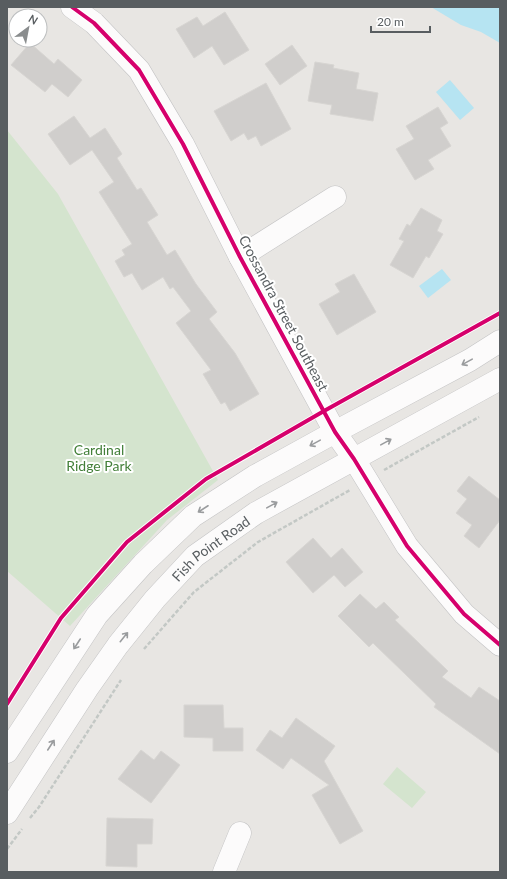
<svg xmlns="http://www.w3.org/2000/svg" width="507" height="879" font-family="Lato,sans-serif">
<rect width="100%" height="100%" fill="#e8e6e3"/>
<path fill="#d4e4ce" d="M7,130L58,194L218,480L167,520L70,626L7,571Z
M397,767L426,792L412,808L383,784Z"/>
<path fill="#b6e4f2" d="M431,7H500V43L481,32L461,25Z
M450,80L474,108L460,120L436,92Z
M442,269L451,280L428,298L419,286Z"/>
<path fill="#d0cecc" stroke="#d7d5d2" d="M225,12L249,50L224,65L212,46L194,58L176,29L197,17L203,26Z
M30,43L54,64L58,59L82,80L68,97L52,84L45,92L11,65Z
M292,45L307,66L280,85L265,64Z
M315,62L334,65L333,68L359,73L356,89L378,93L373,121L330,114L332,105L308,101Z
M266,83L291,129L261,146L256,136L248,140L244,133L231,141L214,111Z
M438,107L448,123L440,128L451,146L428,160L434,169L415,180L396,149L414,139L406,126Z
M74,116L90,138L105,128L122,154L117,158L137,190L141,188L158,215L147,222L167,255L175,250L196,284L217,312L209,319L235,353L259,394L230,411L225,402L221,404L203,374L211,370L176,323L191,311L173,287L170,289L163,277L142,290L132,273L124,277L115,261L125,255L122,250L132,244L99,192L114,182L92,150L70,165L48,134Z
M421,208L442,220L437,231L443,234L429,258L426,256L413,278L390,265L404,241L399,239L407,224L410,226Z
M354,274L376,312L337,335L319,304L340,292L335,284Z
M469,476L500,500V520L479,548L464,536L472,525L456,513L467,499L457,491Z
M313,538L331,558L342,548L363,572L345,587L334,575L313,593L286,562Z
M360,594L376,609L384,602L399,617L395,620L448,671L442,677L471,698L479,687L500,701V754L434,707L436,704L373,643L369,647L338,616Z
M184,705H223L224,728H243V751H213V738L184,737Z
M296,718L335,746L324,761L363,831L340,844L312,795L329,785L291,758L283,769L256,750L270,730L282,738Z
M141,750L154,760L161,751L180,765L151,803L118,779Z
M107,818L153,819L152,844H137V867L106,866Z"/>
<g fill="none" stroke-linecap="round" stroke-linejoin="round">
<g stroke="#c3c3c4" stroke-width="23">
<g id="minor">
<path d="M72,7L94,23L139,70L183,144L240,257L335,432L354,459L407,546L464,614L500,645"/>
<path d="M240,257L335,197"/>
<path d="M7,752L97,615L143,564L193,516L255,476L335,432L470,360L500,341"/>
<path id="s1" d="M7,813L87,689L118,645L155,599L195,556L256,513L500,379"/>
<path d="M224,872L240,833"/>
</g>
</g>
<path stroke="#c3c8c5" stroke-width="2.5" stroke-dasharray="4 2" stroke-linecap="butt" d="M384,470L479,417
M144,649L194,592L258,542L350,490
M30,818L39,807L121,680
M7,849L22,829"/>
<use href="#minor" stroke="#fcfbfb" stroke-width="22"/>
<g stroke="#fff" stroke-width="6">
<path id="cycleway" d="M72,7L94,23L139,70L183,144L240,257L335,432L354,459L407,546L464,614L500,645
M7,704L61,618L127,542L206,479L324,411L500,313"/>
</g>
<use href="#cycleway" stroke="#d6006c" stroke-width="4"/>
</g>
<defs><path id="oneway-shaft" d="M-6 0H5M1.5-3L5.5 0L1.5 3" fill="none" stroke-width="1.6" stroke-linecap="round" stroke-linejoin="round"/></defs>
<g stroke="#9a9c9e">
<use href="#oneway-shaft" transform="translate(467 362) rotate(151)"/>
<use href="#oneway-shaft" transform="translate(386 442) rotate(-29)"/>
<use href="#oneway-shaft" transform="translate(315 443) rotate(151)"/>
<use href="#oneway-shaft" transform="translate(272 505) rotate(-29)"/>
<use href="#oneway-shaft" transform="translate(203 509) rotate(147)"/>
<use href="#oneway-shaft" transform="translate(124 637) rotate(-51)"/>
<use href="#oneway-shaft" transform="translate(77 644) rotate(123)"/>
<use href="#oneway-shaft" transform="translate(51 745) rotate(-57)"/>
</g>
<g text-anchor="middle" dominant-baseline="central" stroke-width="4" stroke-linejoin="round" paint-order="stroke">
<g font-size="14" fill="#585d60" stroke="#fff">
<text transform="translate(284 313) rotate(62)">Crossandra Street Southeast</text>
<text stroke="none"><textPath href="#s1" startOffset="336">Fish Point Road</textPath></text>
</g>
<g font-size="14" fill="#427f38" stroke="#fff">
<text x="99" y="449">Cardinal<tspan x="99" dy="16">Ridge Park</tspan></text>
</g>
</g>
<rect width="507" height="879" fill="none" stroke="#585d60" stroke-width="16"/>
<g transform="translate(28 28) rotate(32)"><circle r="19" fill="#ffffff" stroke="#bcbebf"/>
<path d="M0-3L7 15L0 10L-7 15Z" fill="#8a8d8e"/>
<text y="-6" font-size="11" font-weight="bold" text-anchor="middle" fill="#585d60">N</text>
</g>
<path d="M371 26v6h59v-6" fill="none" stroke="#585d60" stroke-width="2"/>
<text x="377" y="26" font-size="12" fill="#585d60" stroke="#ffffff" stroke-width="3" paint-order="stroke">20 m</text>
</svg>
